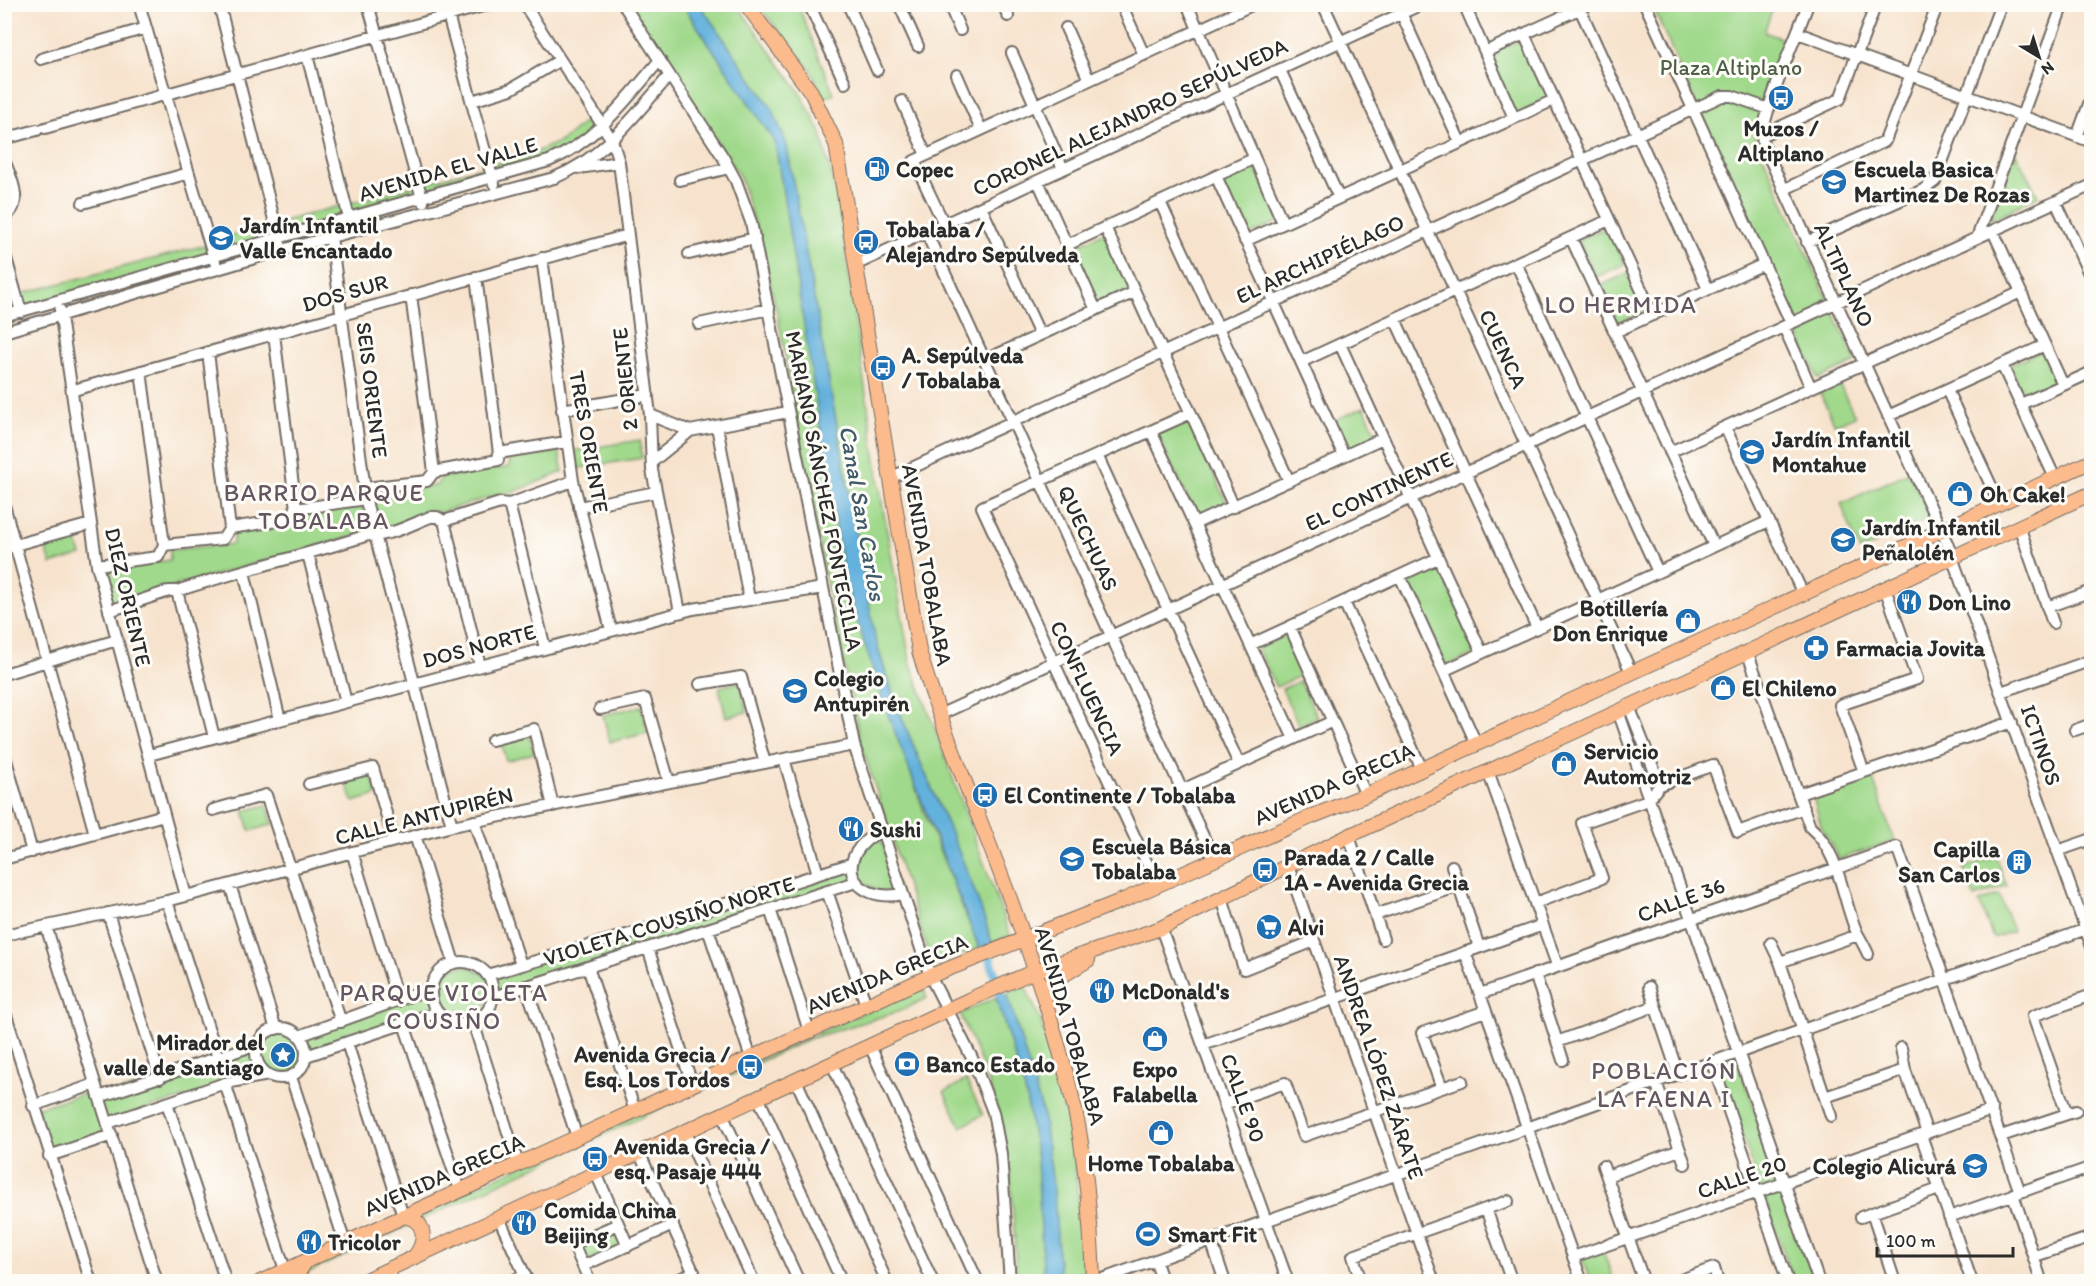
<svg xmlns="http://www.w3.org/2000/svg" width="2096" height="1286" font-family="Itim,sans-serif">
<rect width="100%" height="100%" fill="#fdfcf7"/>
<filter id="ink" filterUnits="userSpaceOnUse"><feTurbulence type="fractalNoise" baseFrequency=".0167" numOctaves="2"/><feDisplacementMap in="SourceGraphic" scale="12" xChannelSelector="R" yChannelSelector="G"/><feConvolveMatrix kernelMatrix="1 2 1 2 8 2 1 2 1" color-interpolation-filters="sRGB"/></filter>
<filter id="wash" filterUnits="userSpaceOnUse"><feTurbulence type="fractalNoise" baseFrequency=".008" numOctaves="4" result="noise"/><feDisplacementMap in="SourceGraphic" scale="24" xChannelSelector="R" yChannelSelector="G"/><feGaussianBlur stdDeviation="1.35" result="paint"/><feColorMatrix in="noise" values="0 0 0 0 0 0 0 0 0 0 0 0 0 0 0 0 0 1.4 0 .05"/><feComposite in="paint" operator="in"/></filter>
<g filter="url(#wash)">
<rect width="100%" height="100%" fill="#f7e3cd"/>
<path fill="#a0d98b" stroke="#66825b" stroke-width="1.5" d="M626,5H683L775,142L845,583L924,812L979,948L932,965L861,743L828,591L778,317L762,249L740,177Z
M700,5H737L799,91L820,130L837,197L883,509L910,661L1010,935L992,943C961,838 903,742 875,637L786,142L771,107Z
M758,5H798L834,94L824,98L810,69Z
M1652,5H1774L1764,32L1791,42L1755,138L1856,362L1818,379Z
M1524,39L1551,98L1515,115L1489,53Z
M595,113L603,125L570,153L226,252L221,238L534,153L563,140Z
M2016,153L2038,196L1989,221Z
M1254,163L1280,221L1246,237L1220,180Z
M1607,227L1625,264L1596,277L1579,240Z
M1105,232L1131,289L1097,305L1070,249Z
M210,244L214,256L5,316V298Z
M1628,273L1646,310L1617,323L1600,286Z
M2043,350L2057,380L2024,396L2010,365Z
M1838,382L1855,416L1835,425L1819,391Z
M1364,407L1377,436L1349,449L1335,420Z
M1188,418L1228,505L1198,519L1157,434Z
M640,440L642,458L574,469L571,451Z
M558,447L563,472L511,493H504L441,512L434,511L380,531L373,496L437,485L442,477L509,467L510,457Z
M1909,472L1930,518L1860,551L1841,504Z
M361,502L368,532L111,604L104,570L170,560V550L233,544L234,532L305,524V510Z
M76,539L81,555L51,564L46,548Z
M1437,562L1478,652L1446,667L1404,578Z
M1288,634L1306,673L1276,687L1257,648Z
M1300,681L1317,717L1299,726L1282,689Z
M740,682L747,712L726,717L719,687Z
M641,706L648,733L610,742L603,715Z
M529,734L534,753L506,761L501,742Z
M371,773L377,795L353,802L346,781Z
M1872,776L1894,841L1839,859L1821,826L1813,796Z
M267,805L273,824L250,831L244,811Z
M880,837L899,892L876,890L859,879L490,996C479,1021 463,1028 440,1010L304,1055L299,1067L290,1074L270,1073L104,1121L106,1133L51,1154L36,1108L90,1092L95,1100L261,1045C269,1030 284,1028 297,1038L435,989C444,965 465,960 485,976L854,866C859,852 867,844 880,837Z
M1996,856L2007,886L1974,897L1963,868Z
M1999,895L2013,931L1993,938L1979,902Z
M923,986L927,998L900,1011L809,1039L290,1281L276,1282L421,1216L468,1190Z
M1025,986L1040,1019L1063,1101L1074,1153L1085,1281H1060L1054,1191L1043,1114L1007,993Z
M996,997L1025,1090L1037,1159L1044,1281H1017C1014,1239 1014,1195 1007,1153C1000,1104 980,1059 960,1014Z
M1736,1056L1815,1281H1794L1716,1063Z
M966,1080L983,1115L961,1127L944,1092Z
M617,1226L625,1244L584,1262L576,1245Z
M1603,1251L1614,1281H1590L1582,1258Z"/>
<path fill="#63b1dd" stroke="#476e84" stroke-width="1.5" d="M683,5H700L771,107L786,142L875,637C903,742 961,838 992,943L979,948L885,707L845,583L775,142Z
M1007,993L1043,1114L1054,1191L1060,1281H1044L1037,1159L1025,1090L996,997Z"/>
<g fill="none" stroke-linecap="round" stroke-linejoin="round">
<path stroke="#63b1dd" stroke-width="9" d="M988,950L1004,1006"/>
</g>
</g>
<g filter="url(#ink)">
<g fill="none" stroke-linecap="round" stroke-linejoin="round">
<g stroke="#726b64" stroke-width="14">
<path id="minor" d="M139,4L215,262
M219,4L280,243
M368,4L423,202
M445,4L494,184
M524,4L612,140L619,162L650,415L652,470L680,612
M623,4L723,157L736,181L751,222L854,745L930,976L972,1058L993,1112L1001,1154L1010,1282
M809,4L845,83
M848,4L877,70
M899,4L918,46
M949,4L960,30
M1003,4L1008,16
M1187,4L1283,223
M1323,4L1631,672
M1397,4L1460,142
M1464,4L1514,118
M1645,4L1791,323
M1808,4C1799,31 1757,123 1763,144L1947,543L2092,947
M1122,6L1144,55
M1580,9L1708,289
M1066,28L1089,80
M1798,33L2092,142
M1524,34L1653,315
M1485,52L1590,4
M1012,53L1063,169
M307,55L350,222
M41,59L146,28
M1280,70L1339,198
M957,75L981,130
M472,101L511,89L560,60
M902,101L926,155
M45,128L490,4
M1761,136L1840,99L1876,4
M2077,137L2092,96
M4,139L37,130
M4,160C11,178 25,204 4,217
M579,168L619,162
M1216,176L1344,456
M680,180L729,168
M1038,181L1096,310
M1783,190L1885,141L1938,4
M1160,202L1289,481
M2056,202L2092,280
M83,203L189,173
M981,207L1040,335
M944,224L914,161L1254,4
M1105,227L1234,507
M1993,231L2063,385
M926,232L1214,860
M331,237L367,505L452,826
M1571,238L1714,546
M1977,238L2063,4
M1245,241L1554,100
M1807,242L1923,190L1935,181L2001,4
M1067,245L1253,159
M4,251L21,312
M689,254L755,238
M542,258L573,481L611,630
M1516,263L1658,572
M855,265L1422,4
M411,295L434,472
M60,310L97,565L186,896
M4,316L549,161C597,141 627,98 660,60
M1395,319L1537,628
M699,324L769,309
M1784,327L1811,388
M4,332L282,250L554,178C604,158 635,115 669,76
M1615,332L1764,264
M1340,344L1482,653
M985,360L1135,292
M1301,362L1609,220
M2002,365L2055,478
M74,390L628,235
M1947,390L1999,503
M2021,404L2092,372
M562,410L648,395
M650,415L690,431
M1888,416L2045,345
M717,426L749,599
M1725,427L1803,594
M1151,431L1294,739
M1670,452L2021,292
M499,453L566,442
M1097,455L1239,764
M653,461L690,431L788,412
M434,472L498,460L499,453L476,277
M890,478L1722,96H1732L1769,109
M365,488L427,481L434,472
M509,504L545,648
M4,505L95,834
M579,507L656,492
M296,509L366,499
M444,521L480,666
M1194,524L1383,438
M2019,526L2053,623
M230,528L291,519L296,509L274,334
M164,545L223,539L230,528L208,352
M4,548L91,524
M308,554L346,702
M97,565L158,557L164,545L141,371
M244,572L280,720
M1400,576L1476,743
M177,591L214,737
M1344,602L1422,769
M2047,607L2092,591
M109,611L169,591H177C240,570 304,556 368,535C389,537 410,525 430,517H437L444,521L500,503L509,504L573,481
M1290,627L1366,795
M1250,645L1438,558
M1747,651L1810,827C1840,852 1842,899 1857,933C1861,940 1865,947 1868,954
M1443,671L1769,521
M4,674L117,640
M700,684L741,677L765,763
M2001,692L2092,660
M1629,706L1660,785
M600,709L645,699L669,782
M1618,711L1819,1282
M939,715L2092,185
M2075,730L2092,724
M492,740L534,729L553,806
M4,753L32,852
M149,755L693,609L823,588
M784,759L818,874
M1488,771L1557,965
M1864,772L1840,705L1917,679L1885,588
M309,784L373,768L394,841
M1182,790L1333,721
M1799,794L2012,722
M213,810L266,795L341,1022
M474,821L521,965
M882,830C830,857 850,904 903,894
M415,835L454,963
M1349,836L1383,939
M2057,851L2092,839
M352,852L398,1001
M4,859L164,815
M1288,866L1434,1282
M1452,866L1479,947
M230,885L276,1029
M1157,885L982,507L1191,413
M827,891L866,1005
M1222,898L1244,969L1314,941
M167,901L218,1058
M1535,903L1602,878L1582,823L1648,800L1660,785L1713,765L1738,832L1804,808
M770,909L809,1031
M108,913L160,1078
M1375,915L1459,886
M46,926L157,1282
M1161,928L1288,1282
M708,929L751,1058
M4,935L167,901L452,826L854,745
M1771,943L1780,962L1831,1116
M648,948L692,1084
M1465,952L1582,1282
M1780,962L1858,935
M431 993a31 31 0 1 1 62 0a31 31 0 1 1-62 0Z
M588,967L635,1111
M1535,974L1563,1060
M487,975L644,930L850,864
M526,986L577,1137
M1649,987L1678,1074
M1480,994L1897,847L2020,1192
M493,997L856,882
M4,1009L91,1282
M473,1022L518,1164
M404,1024L460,1190
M256 1053a25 25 0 1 1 50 0a25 25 0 1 1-50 0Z
M299,1036L432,988
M1557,1042L1655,1006
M347,1043L403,1216
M1203,1045L1543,925
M870,1046L978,1282
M1901,1048L1905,1070L1927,1133
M306,1056L438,1012
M1712,1062L1788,1282
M832,1064L933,1282
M291,1077L345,1243
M796,1080L887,1282
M1656,1082L1685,1164
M225,1083L285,1270
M1442,1088L1422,1033L1486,1011
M99,1097L258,1044
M758,1097L842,1282
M1825,1097L1905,1070
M167,1103L226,1282
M1224,1104L1285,1083L1304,1136L1462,1081
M33,1106L95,1084
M722,1114L799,1282
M2067,1114L2033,1016L2092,995
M108,1123L225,1083L269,1075
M685,1131L754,1282
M1921,1135L1972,1282
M2001,1136L2076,1111
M639,1152L698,1282
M49,1156L112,1135
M1603,1166L1644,1282
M596,1173L628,1246
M1607,1176L1680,1150
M2013,1194L2041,1280
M1486,1209L1512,1282
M1872,1213L1895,1282
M1861,1217L1939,1189
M1949,1217L2092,1167
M499,1218L528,1282
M1211,1240L1225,1282
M2035,1256L2092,1237
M1573,1257L1992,1110
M1155,1260L1163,1282
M583,1266L673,1225
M387,1269L393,1282
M510,1282L525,1275
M590,1282L573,1244L618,1224
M674,1282L694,1272
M1094,1282L2092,927
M1361,1282L1353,1256L1508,1201
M1675,1282L1714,1268L1718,1282"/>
</g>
<g stroke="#726b64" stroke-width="16">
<path id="major" d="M746,4L811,92L836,144L919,651C948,750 992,843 1025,941C1044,996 1062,1053 1075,1110C1087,1166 1091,1224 1093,1282
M1044,999L1049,984L1088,960
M403,1216C427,1219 427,1242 414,1257
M260,1282L930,976L1126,899L1313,816L1366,795L2092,461
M297,1282L298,1273L306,1261
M361,1282L975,997L1035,971L1161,928L1355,833L2092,493"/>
</g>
<use href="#minor" stroke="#fff" stroke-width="10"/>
<use href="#major" stroke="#fbbb8c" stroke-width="14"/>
</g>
</g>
<defs>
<g id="bus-disc" transform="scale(1.35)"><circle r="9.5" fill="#1f6fb2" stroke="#fdfcf7"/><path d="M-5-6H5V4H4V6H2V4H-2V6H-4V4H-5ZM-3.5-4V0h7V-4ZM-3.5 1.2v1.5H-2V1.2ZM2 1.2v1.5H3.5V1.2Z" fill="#fff"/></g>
<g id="fuel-disc" transform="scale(1.35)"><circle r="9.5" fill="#1f6fb2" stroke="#fdfcf7"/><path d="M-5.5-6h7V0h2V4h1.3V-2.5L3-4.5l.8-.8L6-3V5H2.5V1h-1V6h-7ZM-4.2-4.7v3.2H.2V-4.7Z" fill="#fff"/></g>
<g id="school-disc" transform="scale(1.35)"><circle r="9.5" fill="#1f6fb2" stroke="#fdfcf7"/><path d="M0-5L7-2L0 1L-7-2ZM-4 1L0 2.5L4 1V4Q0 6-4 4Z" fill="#fff"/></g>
<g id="shop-disc" transform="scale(1.35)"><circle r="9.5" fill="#1f6fb2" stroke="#fdfcf7"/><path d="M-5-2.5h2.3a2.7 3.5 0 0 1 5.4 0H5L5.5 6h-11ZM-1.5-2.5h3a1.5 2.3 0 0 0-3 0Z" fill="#fff"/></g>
<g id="restaurant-disc" transform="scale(1.35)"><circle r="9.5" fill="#1f6fb2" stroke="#fdfcf7"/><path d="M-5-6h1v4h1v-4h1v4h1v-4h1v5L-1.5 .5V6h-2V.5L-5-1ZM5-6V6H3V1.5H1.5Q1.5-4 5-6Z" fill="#fff"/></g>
<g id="pharmacy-disc" transform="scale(1.35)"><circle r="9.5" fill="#1f6fb2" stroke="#fdfcf7"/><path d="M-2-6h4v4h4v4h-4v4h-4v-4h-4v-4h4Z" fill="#fff"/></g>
<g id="building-disc" transform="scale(1.35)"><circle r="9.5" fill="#1f6fb2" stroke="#fdfcf7"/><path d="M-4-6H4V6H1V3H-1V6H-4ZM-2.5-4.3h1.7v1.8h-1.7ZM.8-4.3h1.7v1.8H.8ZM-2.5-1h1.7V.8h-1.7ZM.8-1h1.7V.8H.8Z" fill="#fff"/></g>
<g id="supermarket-disc" transform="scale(1.35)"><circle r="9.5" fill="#1f6fb2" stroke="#fdfcf7"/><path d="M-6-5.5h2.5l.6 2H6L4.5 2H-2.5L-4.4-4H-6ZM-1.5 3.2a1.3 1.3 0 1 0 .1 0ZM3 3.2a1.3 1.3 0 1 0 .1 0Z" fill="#fff"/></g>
<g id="sight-disc" transform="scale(1.35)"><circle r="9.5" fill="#1f6fb2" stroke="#fdfcf7"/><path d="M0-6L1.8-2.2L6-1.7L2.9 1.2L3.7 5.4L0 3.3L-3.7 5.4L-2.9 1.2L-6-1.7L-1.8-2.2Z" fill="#fff"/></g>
<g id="bank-disc" transform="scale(1.35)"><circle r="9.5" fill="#1f6fb2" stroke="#fdfcf7"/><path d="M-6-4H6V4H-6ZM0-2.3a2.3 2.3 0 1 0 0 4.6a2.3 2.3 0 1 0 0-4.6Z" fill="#fff"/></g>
<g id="stadium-disc" transform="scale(1.35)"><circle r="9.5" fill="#1f6fb2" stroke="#fdfcf7"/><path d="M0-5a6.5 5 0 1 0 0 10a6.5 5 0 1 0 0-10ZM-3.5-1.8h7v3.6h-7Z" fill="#fff"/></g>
</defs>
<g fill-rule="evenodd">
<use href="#bus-disc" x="1781" y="98"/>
<use href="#fuel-disc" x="877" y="169"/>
<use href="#school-disc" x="1834" y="182"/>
<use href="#school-disc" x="221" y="238"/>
<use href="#bus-disc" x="866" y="242"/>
<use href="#bus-disc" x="883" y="368"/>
<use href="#school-disc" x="1752" y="452"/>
<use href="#shop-disc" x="1960" y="494"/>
<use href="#school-disc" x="1843" y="540"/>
<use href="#restaurant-disc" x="1909" y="602"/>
<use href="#shop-disc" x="1688" y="621"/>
<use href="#pharmacy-disc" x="1816" y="648"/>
<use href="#shop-disc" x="1723" y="688"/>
<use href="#school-disc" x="795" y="691"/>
<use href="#shop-disc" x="1564" y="764"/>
<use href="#bus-disc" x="985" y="795"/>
<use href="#restaurant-disc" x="851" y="829"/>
<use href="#school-disc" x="1072" y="859"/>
<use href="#building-disc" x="2019" y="862"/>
<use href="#bus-disc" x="1265" y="870"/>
<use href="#supermarket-disc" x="1269" y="927"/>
<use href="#restaurant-disc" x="1102" y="991"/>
<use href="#shop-disc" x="1155" y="1039"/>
<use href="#sight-disc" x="283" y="1055"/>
<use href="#bank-disc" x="907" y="1064"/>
<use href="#bus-disc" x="750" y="1067"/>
<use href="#shop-disc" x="1161" y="1133"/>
<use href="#bus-disc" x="595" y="1159"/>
<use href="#school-disc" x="1975" y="1166"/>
<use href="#restaurant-disc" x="524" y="1223"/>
<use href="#stadium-disc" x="1148" y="1234"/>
<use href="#restaurant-disc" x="309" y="1242"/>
</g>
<g text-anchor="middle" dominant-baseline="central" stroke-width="6" stroke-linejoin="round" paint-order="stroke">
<g font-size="22" fill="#4e5f48" stroke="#fdfcf7">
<text x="1731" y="67">Plaza Altiplano</text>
</g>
<g font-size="22" fill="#2b2b2b" stroke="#fdfcf7">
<text transform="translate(1130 117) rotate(-25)">CORONEL ALEJANDRO SEPÚLVEDA</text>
<text transform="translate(448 169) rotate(-16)">AVENIDA EL VALLE</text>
<text transform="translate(1320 259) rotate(-25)">EL ARCHIPIÉLAGO</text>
<text transform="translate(1844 275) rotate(65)">ALTIPLANO</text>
<text transform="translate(345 293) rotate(-16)">DOS SUR</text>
<text transform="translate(1503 349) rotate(65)">CUENCA</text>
<text transform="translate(625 379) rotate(-96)">2 ORIENTE</text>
<text transform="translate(372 390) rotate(83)">SEIS ORIENTE</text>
<text transform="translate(589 442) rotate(80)">TRES ORIENTE</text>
<text transform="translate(824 491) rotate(79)">MARIANO SÁNCHEZ FONTECILLA</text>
<text transform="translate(1379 491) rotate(-25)">EL CONTINENTE</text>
<text transform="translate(1088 538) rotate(65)">QUECHUAS</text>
<text transform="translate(927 565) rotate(80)">AVENIDA TOBALABA</text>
<text transform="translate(128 597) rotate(77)">DIEZ ORIENTE</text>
<text transform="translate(479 646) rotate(-15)">DOS NORTE</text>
<text transform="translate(1087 688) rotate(65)">CONFLUENCIA</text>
<text transform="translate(2041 745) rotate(71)">ICTINOS</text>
<text transform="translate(1334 784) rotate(-24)">AVENIDA GRECIA</text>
<text transform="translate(424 816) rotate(-14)">CALLE ANTUPIRÉN</text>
<text transform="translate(1681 900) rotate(-20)">CALLE 36</text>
<text transform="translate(669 921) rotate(-17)">VIOLETA COUSIÑO NORTE</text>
<text transform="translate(887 974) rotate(-23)">AVENIDA GRECIA</text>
<text transform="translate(1070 1026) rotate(74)">AVENIDA TOBALABA</text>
<text transform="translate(1379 1067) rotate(71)">ANDREA LÓPEZ ZÁRATE</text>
<text transform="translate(1243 1098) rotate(70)">CALLE 90</text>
<text transform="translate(444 1175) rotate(-24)">AVENIDA GRECIA</text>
<text transform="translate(1742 1177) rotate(-19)">CALLE 20</text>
</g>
<g font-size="22" font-weight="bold" fill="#2b2b2b" stroke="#fdfcf7" text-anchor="start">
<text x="1781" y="128" text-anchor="middle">Muzos /<tspan x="1781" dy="25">Altiplano</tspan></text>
<text x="896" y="169">Copec</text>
<text x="1854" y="169">Escuela Basica<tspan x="1854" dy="25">Martinez De Rozas</tspan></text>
<text x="240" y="225">Jardín Infantil<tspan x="240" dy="25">Valle Encantado</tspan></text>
<text x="886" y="229">Tobalaba /<tspan x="886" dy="25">Alejandro Sepúlveda</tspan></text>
<text x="902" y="355">A. Sepúlveda<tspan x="902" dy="25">/ Tobalaba</tspan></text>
<text x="1772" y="439">Jardín Infantil<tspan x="1772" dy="25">Montahue</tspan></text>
<text x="1980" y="494">Oh Cake!</text>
<text x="1862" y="527">Jardín Infantil<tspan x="1862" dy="25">Peñalolén</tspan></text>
<text x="1928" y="602">Don Lino</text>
<text x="1668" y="608" text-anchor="end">Botillería<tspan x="1668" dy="25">Don Enrique</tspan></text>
<text x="1836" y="648">Farmacia Jovita</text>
<text x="814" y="678">Colegio<tspan x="814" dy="25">Antupirén</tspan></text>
<text x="1742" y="688">El Chileno</text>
<text x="1584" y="751">Servicio<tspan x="1584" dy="25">Automotriz</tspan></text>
<text x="1004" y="795">El Continente / Tobalaba</text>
<text x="870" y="829">Sushi</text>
<text x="1092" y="846">Escuela Básica<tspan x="1092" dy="25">Tobalaba</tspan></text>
<text x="2000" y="849" text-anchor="end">Capilla<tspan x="2000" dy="25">San Carlos</tspan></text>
<text x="1284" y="857">Parada 2 / Calle<tspan x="1284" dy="25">1A - Avenida Grecia</tspan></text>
<text x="1288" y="927">Alvi</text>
<text x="1122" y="991">McDonald's</text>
<text x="264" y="1042" text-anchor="end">Mirador del<tspan x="264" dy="25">valle de Santiago</tspan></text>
<text x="730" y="1054" text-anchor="end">Avenida Grecia /<tspan x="730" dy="25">Esq. Los Tordos</tspan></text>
<text x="926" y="1064">Banco Estado</text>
<text x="1155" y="1069" text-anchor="middle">Expo<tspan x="1155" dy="25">Falabella</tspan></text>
<text x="614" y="1146">Avenida Grecia /<tspan x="614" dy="25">esq. Pasaje 444</tspan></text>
<text x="1161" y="1163" text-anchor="middle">Home Tobalaba</text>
<text x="1956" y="1166" text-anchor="end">Colegio Alicurá</text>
<text x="544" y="1210">Comida China<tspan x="544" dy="25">Beijing</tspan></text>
<text x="1168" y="1234">Smart Fit</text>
<text x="328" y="1242">Tricolor</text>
</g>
<g font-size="24" letter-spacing="1.5" fill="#645661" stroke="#fdfcf7">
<text x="1621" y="304">LO HERMIDA</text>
<text x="324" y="492">BARRIO PARQUE<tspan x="324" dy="28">TOBALABA</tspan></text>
<text x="444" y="992">PARQUE VIOLETA<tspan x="444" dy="28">COUSIÑO</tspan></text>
<text x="1664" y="1070">POBLACIÓN<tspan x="1664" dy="28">LA FAENA I</tspan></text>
</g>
<g font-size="24" font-style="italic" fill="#3f5a69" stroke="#fdfcf7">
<text transform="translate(863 513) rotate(80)">Canal San Carlos</text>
</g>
</g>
<rect width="2096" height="1286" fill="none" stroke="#fdfcf7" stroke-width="24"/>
<g transform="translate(2039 57) rotate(142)" stroke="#fdfcf7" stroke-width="4.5" paint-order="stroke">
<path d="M0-4.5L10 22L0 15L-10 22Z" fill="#2b2b2b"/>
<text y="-9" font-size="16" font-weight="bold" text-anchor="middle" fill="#2b2b2b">N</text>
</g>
<path d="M1877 1247v9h136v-9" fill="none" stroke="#2b2b2b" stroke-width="3"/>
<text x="1886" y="1247" font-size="18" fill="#2b2b2b" stroke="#fdfcf7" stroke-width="4.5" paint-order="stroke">100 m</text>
</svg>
